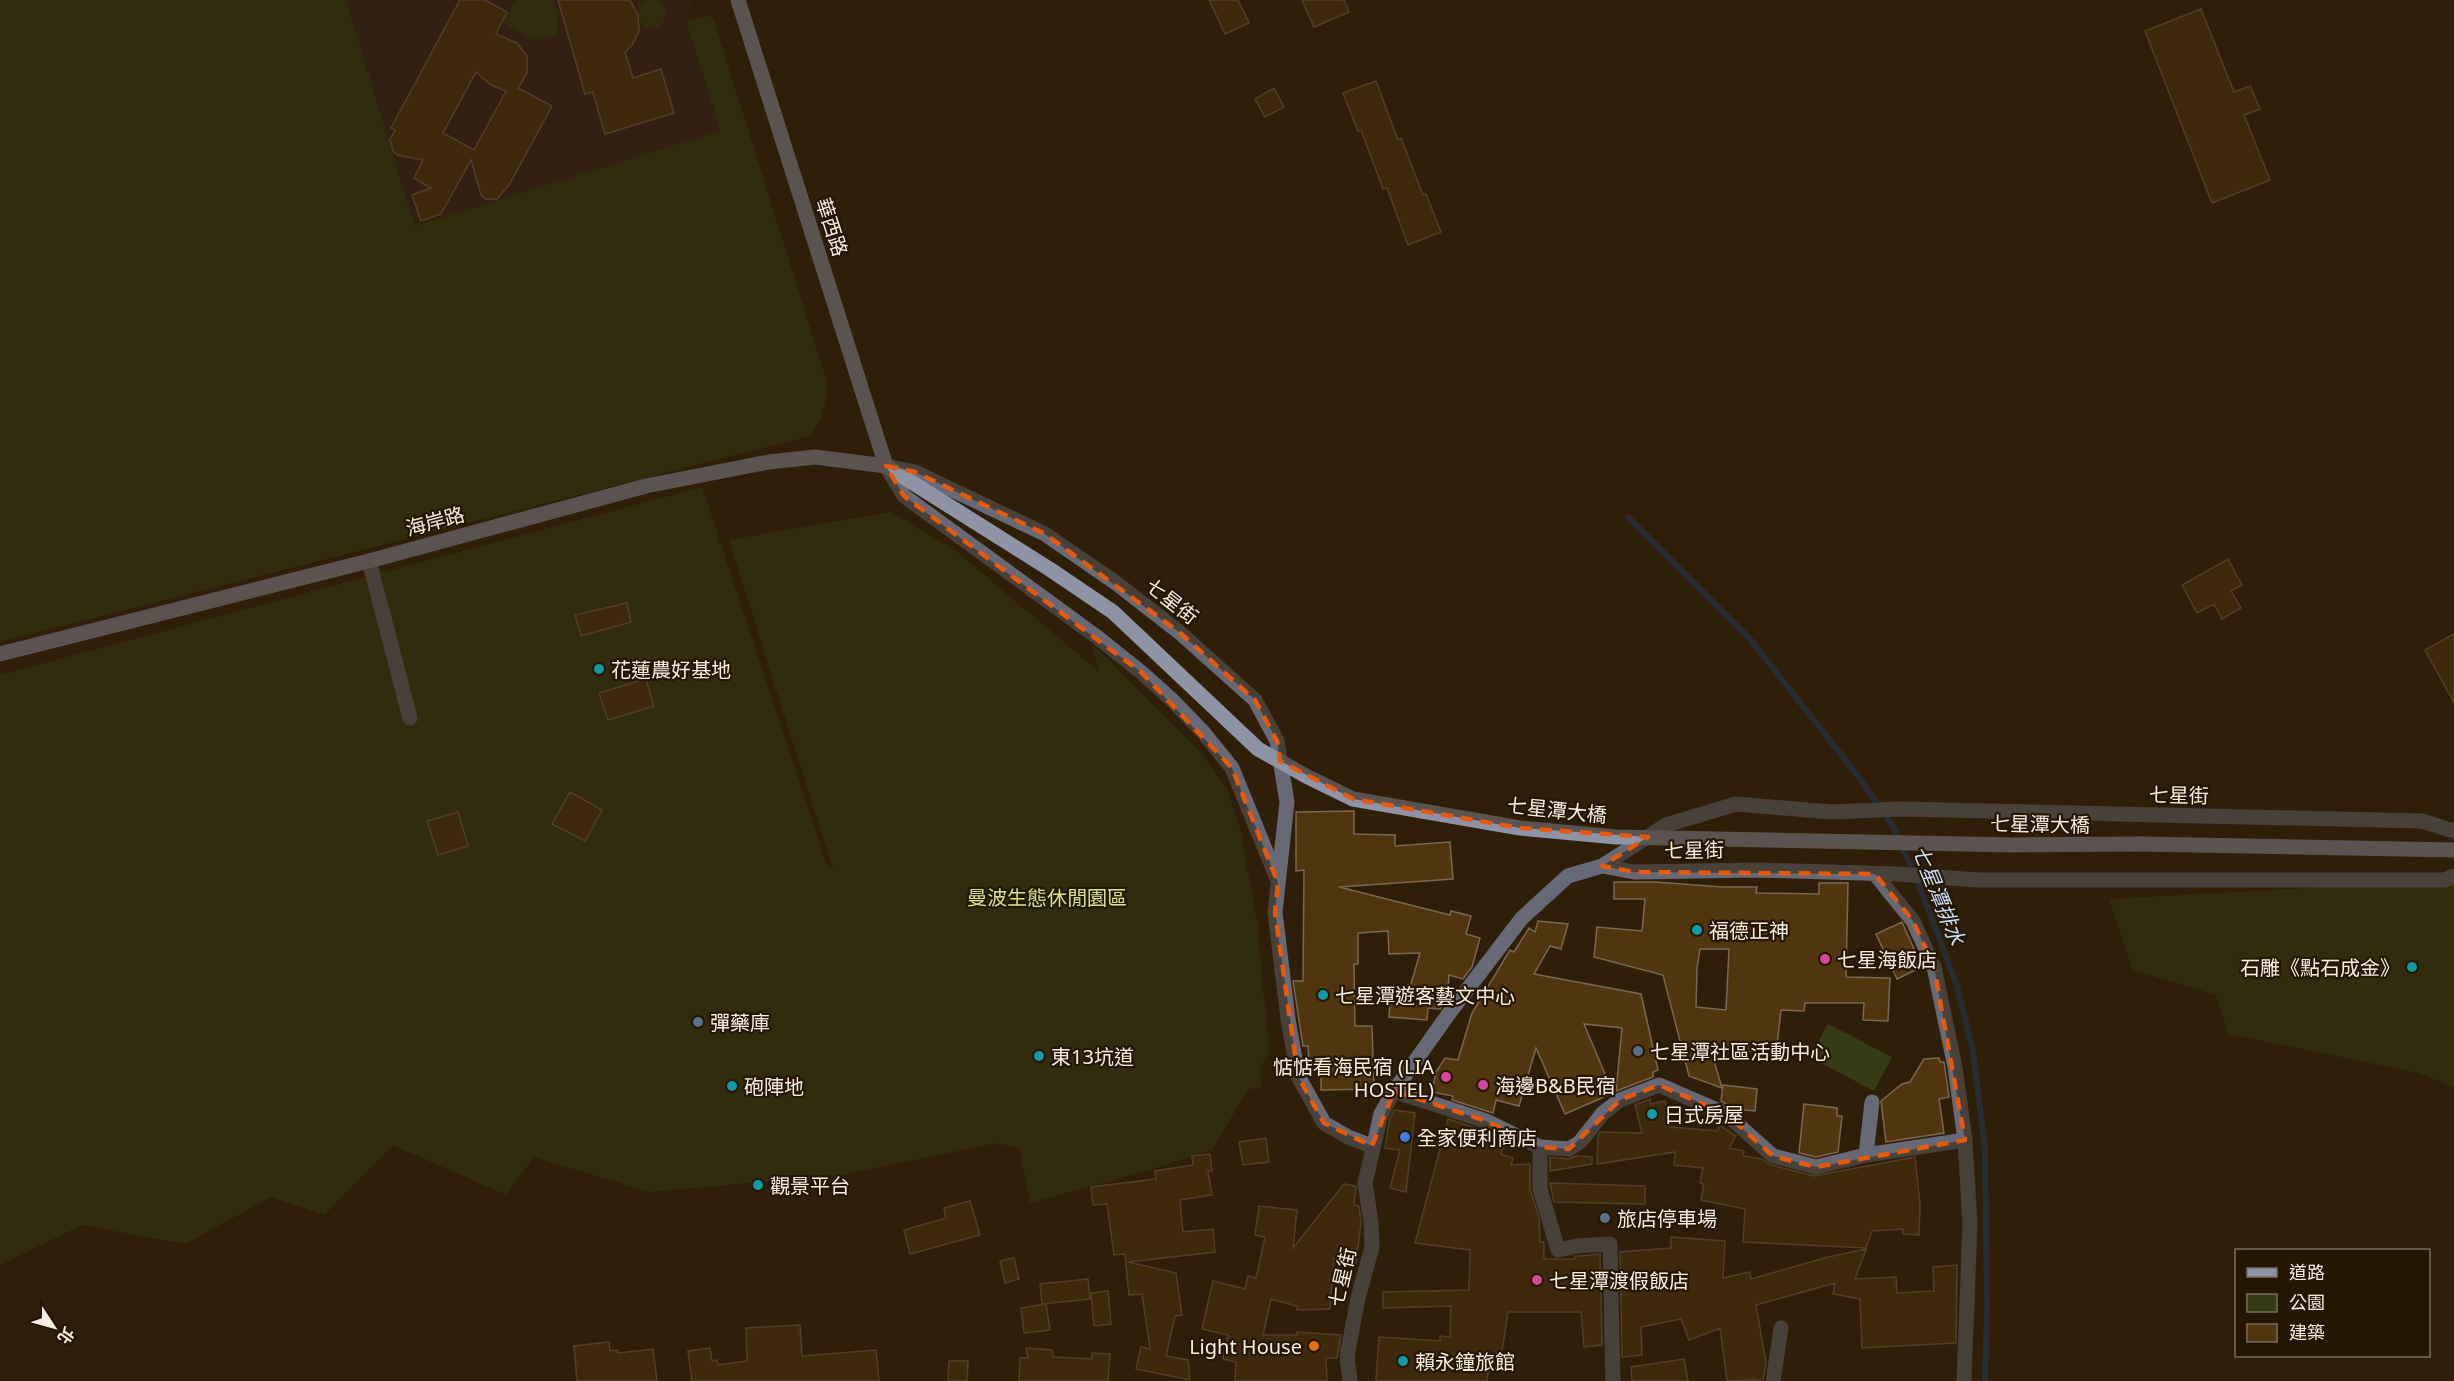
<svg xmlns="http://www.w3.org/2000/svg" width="2454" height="1381" font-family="'Noto Sans','Noto Sans TC',sans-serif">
<rect width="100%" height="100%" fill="#2f1f09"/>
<path fill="#37251f" d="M346,0H688L692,3L686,22L720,131L415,226Z"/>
<path fill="#363c14" d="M0,0H346L415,226L720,131L686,21L708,15L713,18L828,385L823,414L810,436L0,642Z
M516,0H553L559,18L557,34L535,40L503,23Z
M638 14a14 14 0 1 1 28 0a14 14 0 1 1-28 0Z
M702,487L826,863L833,869L729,540L891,512L956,551L1098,671L1093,644L1201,753L1227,790L1240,829L1257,921L1269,1052L1260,1067L1261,1088L1248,1089L1212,1150L1136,1174L1030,1203L1020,1149L997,1143L841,1175L649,1192L534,1157L506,1195L393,1145L324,1215L271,1197L185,1244L82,1225L0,1265V675Z
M2454,880V1087L2419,1073L2228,1034L2216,995L2133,970L2109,899Z
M1828,1024L1892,1057L1874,1091L1810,1057Z"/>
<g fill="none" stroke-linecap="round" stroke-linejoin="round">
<path stroke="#213e68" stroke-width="6" d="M1628,517L1750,639L1858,776L1894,828L1923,895L1957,986L1973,1051L1985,1149L1987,1309L1985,1381"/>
</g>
<path fill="#51350f" stroke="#7b6751" stroke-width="1.5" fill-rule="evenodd" d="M460,0H485L507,12L496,34L517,43L527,56V73L518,88L552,106L509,185L497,199H485L481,195L471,160L441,214L421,221L412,195L431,188L414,178L423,160L397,155L393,151L390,140L395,130L391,128ZM476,72L491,85L506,91L474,150L443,133Z
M558,0H630L638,15L639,31L632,45L625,52L633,78L661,69L674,113L605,134L593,92L585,94Z
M1209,0H1238L1249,23L1225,34Z
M1302,0H1344L1349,12L1314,27Z
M2201,9L2234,92L2250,86L2260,109L2244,115L2270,180L2212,203L2145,31Z
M1376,81L1398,140L1401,138L1423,195L1426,194L1441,232L1408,245L1387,188L1383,189L1361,130L1358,131L1343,93Z
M1274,88L1284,107L1265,117L1255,99Z
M2228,559L2242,585L2231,591L2241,608L2222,619L2214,604L2197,613L2182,585Z
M627,603L631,622L581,636L575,615Z
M2454,634V703L2425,650Z
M646,679L654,706L608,720L599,693Z
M570,792L602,810L585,841L552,824Z
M1354,811V834L1395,835V846L1450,842L1453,879L1339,887L1450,915L1451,911L1471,916L1466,934L1480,938L1472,967L1463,979L1449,975L1447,1000L1440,1009L1428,1008L1427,1020L1389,1017L1391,990L1409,991L1420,953L1389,954L1388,931L1358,933V964H1354L1355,1026H1372L1374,1089L1321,1090V1064H1309L1308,1046H1303L1293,981H1303L1304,870L1296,871V812Z
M458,812L468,846L438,855L427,821Z
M1614,882H1655L1723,887H1757L1756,893L1819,894V883H1848L1846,977L1890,978L1888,1021L1863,1020L1864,1003H1805L1804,1011L1781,1010L1776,1054L1710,1047L1722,1088L1689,1076L1663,975L1594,957L1597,927L1642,931L1645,899H1614ZM1700,949H1729L1726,1010L1696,1007L1697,968Z
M1538,921L1568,924L1561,949L1550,946L1534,974L1641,994L1658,1070L1653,1072V1077L1616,1091L1622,1028L1584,1024L1613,1093L1565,1114L1536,1048L1519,1106L1496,1100L1493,1113L1452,1100L1453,1096L1432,1092L1436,1072L1445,1058L1458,1060L1472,1013L1510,950L1514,952L1529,928L1535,932Z
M1902,922L1922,967L1897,979L1876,934Z
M1939,1058L1940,1062H1944L1949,1097L1939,1099L1944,1133L1886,1142L1881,1101L1902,1084L1910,1082L1924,1059Z
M1723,1085L1757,1089L1755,1111L1735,1109L1721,1101Z
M1650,1099V1104L1665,1101L1670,1127L1718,1131L1719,1125L1736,1136L1729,1148L1744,1151L1743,1156L1762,1159L1771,1165L1814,1176L1915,1157L1920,1205L1919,1235L1903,1234V1229L1872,1231L1866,1248L1743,1242L1745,1209L1701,1200L1704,1184L1700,1183L1703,1168L1674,1165L1675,1152L1597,1164L1598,1135L1600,1132L1642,1133L1635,1105Z
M1804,1104L1837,1108V1116H1842L1838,1152L1816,1157L1799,1153Z
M1394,1110L1415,1113L1406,1192L1390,1188L1400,1150L1385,1148L1390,1118Z
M1448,1119L1482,1130L1505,1141L1501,1154L1513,1158L1511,1165L1530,1164V1189L1539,1218L1540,1242H1544V1259H1575V1256H1578L1600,1254L1602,1345L1584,1347L1581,1312H1508L1500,1364L1489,1362L1487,1381H1376L1379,1337L1440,1341V1336L1450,1337L1451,1306L1383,1308V1292L1469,1290L1470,1250L1415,1243Z
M1266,1138L1269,1162L1243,1165L1239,1142Z
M1210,1154L1212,1171H1208L1212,1195L1180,1200L1183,1232L1213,1229L1215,1252L1128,1262L1176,1273L1182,1315L1175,1316L1166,1356L1188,1360L1190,1380L1136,1369L1141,1347L1150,1349L1142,1294L1129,1295L1125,1254L1114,1255L1107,1204L1093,1205L1091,1187L1156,1179L1155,1171L1193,1165L1192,1156Z
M1576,1156L1592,1157V1164L1550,1171V1157L1568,1159Z
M1550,1183L1645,1186V1204L1554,1202Z
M1344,1184L1356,1186L1354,1205L1359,1206L1361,1223L1356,1263L1334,1259L1330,1309L1297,1310V1306L1271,1299L1263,1335H1297V1332L1341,1335L1337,1358H1326L1327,1381H1235L1236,1362L1223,1359L1228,1335L1202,1329L1213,1281L1245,1289L1248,1276L1256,1278L1265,1237L1255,1235L1259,1206L1297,1210L1293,1248Z
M970,1201L980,1235L910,1254L904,1230L946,1218L944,1208Z
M1671,1237L1725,1241L1723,1278L1750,1272L1751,1279L1828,1257L1866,1249L1855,1279L1896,1277L1897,1293L1934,1291L1933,1267L1957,1265L1956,1343L1862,1348L1860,1299L1833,1294L1835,1283L1756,1305L1766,1363L1763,1380L1727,1381L1720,1328L1689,1340L1681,1319L1641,1327L1642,1355L1622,1357L1620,1252L1671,1248Z
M1014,1258L1019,1279L1005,1283L1000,1261Z
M1088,1279L1090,1299L1042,1304L1040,1284Z
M1108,1291L1111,1324L1094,1326L1091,1293Z
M1046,1304L1050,1330L1024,1333L1021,1308Z
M800,1325L802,1356L876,1350L879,1381H692L688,1351L710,1348L712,1361L717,1360L718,1365L747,1361L746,1328Z
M609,1342L610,1351L618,1350V1353L653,1349L657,1381H577L574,1346Z
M1026,1348L1052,1350L1053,1357L1092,1359V1353L1110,1354L1108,1381H1019L1020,1358H1028Z
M1684,1359L1688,1381H1632L1631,1367Z
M949,1361H968L967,1381H948Z"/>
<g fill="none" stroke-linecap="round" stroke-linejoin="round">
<path stroke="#676a76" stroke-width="15" d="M886,466L915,472L1045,534L1116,583L1179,632L1255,700L1277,741L1287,802L1275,912L1288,1019L1298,1076L1324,1123L1348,1137L1372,1146
M886,466L904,496L1097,637L1141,672L1172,700L1203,732L1232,768L1278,881
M369,561L410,718
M1602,866L1634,872L1757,870L1896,874L1978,880H2444L2454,876
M1875,874L1913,921L1934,967L1955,1067L1965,1140L1970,1224L1964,1381
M1394,1091L1486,1121L1540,1147L1569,1149L1580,1142L1603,1113L1620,1100L1659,1085L1726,1114L1773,1156L1816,1167L1866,1155L1872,1102
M1540,1147V1189L1558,1250L1577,1246L1610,1244L1613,1381
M1866,1155L1965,1140
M1350,1381L1347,1356L1358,1298L1372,1247L1371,1222L1365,1183L1381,1114L1394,1091L1450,1012L1522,918L1568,876L1602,866L1666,825L1736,804L1831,812L1901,809L2422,821L2454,831
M1773,1381L1781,1328"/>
<path stroke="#8e93a6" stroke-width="15" d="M738,0L886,466
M0,654L369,561L646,486L769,462L815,457L886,466L1051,570
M2140,844L2454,850"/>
<path stroke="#8e93a6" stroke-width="15" d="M1051,570L1113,612L1258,749L1306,776L1353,799L1520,828L1616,837L2014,845L2140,844"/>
</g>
<path d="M0 0H2454V1381H0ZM886,466L915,472L1045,534L1179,632L1255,700L1277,741L1280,761L1353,799L1520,828L1648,837L1602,866L1634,872L1875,874L1913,921L1934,967L1965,1140L1816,1167L1773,1156L1726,1114L1659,1085L1620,1100L1569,1149L1540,1147L1486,1121L1394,1091L1372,1146L1324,1123L1298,1076L1275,912L1278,883L1232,768L1141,672L904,496Z" fill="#2f1f09" fill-opacity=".55" fill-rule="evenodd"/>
<path fill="none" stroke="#e8590c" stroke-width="4.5" stroke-dasharray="12 8" stroke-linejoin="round" d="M886,466L915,472L1045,534L1179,632L1255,700L1277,741L1280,761L1353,799L1520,828L1648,837L1602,866L1634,872L1875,874L1913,921L1934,967L1965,1140L1816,1167L1773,1156L1726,1114L1659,1085L1620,1100L1569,1149L1540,1147L1486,1121L1394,1091L1372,1146L1324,1123L1298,1076L1275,912L1278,883L1232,768L1141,672L904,496Z"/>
<g fill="#0f9aa8" stroke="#251602" stroke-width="2">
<circle cx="599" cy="669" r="6"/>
<circle cx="1697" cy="930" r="6"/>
<circle cx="2412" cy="967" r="6"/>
<circle cx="1323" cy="995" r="6"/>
<circle cx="1039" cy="1056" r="6"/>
<circle cx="732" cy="1086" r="6"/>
<circle cx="1652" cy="1114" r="6"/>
<circle cx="758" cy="1185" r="6"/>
<circle cx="1403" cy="1361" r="6"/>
</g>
<g fill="#d1479c" stroke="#251602" stroke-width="2">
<circle cx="1825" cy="959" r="6"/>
<circle cx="1446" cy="1077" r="6"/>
<circle cx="1483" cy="1085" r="6"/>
<circle cx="1537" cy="1280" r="6"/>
</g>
<g fill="#5c6f8a" stroke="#251602" stroke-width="2">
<circle cx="698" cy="1022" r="6"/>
<circle cx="1638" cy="1051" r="6"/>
<circle cx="1605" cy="1218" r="6"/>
</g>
<circle fill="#3f7fe0" stroke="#251602" stroke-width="2" cx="1405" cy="1137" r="6"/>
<circle fill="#e8710a" stroke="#251602" stroke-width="2" cx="1314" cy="1346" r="6"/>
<g text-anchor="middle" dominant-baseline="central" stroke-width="4.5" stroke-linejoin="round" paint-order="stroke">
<g font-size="20" fill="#f8eee0" stroke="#251602">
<text transform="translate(832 227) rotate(72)">華西路</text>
<text transform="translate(435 521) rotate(-15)">海岸路</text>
<text transform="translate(1172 601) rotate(38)">七星街</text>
<text transform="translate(2179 795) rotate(1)">七星街</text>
<text transform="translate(1557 810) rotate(6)">七星潭大橋</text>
<text transform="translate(2040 824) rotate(1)">七星潭大橋</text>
<text transform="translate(1694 850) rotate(-1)">七星街</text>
<text transform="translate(1342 1277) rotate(-77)">七星街</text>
</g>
<g font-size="20" fill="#f8eee0" stroke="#251602" text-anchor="start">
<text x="611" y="669">花蓮農好基地</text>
<text x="1709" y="930">福德正神</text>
<text x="1837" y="959">七星海飯店</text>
<text x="2400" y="967" text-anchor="end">石雕《點石成金》</text>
<text x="1335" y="995">七星潭遊客藝文中心</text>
<text x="710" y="1022">彈藥庫</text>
<text x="1650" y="1051">七星潭社區活動中心</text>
<text x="1051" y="1056">東13坑道</text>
<text x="1434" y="1066" text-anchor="end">惦惦看海民宿 (LIA<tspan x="1434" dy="23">HOSTEL)</tspan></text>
<text x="1495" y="1085">海邊B&amp;B民宿</text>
<text x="744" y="1086">砲陣地</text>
<text x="1664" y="1114">日式房屋</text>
<text x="1417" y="1137">全家便利商店</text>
<text x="770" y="1185">觀景平台</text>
<text x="1617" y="1218">旅店停車場</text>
<text x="1549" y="1280">七星潭渡假飯店</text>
<text x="1302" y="1346" text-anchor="end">Light House</text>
<text x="1415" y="1361">賴永鐘旅館</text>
</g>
<g font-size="20" fill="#d4e48d" stroke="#251602">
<text x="1047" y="897">曼波生態休閒園區</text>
</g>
<g font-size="21" font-style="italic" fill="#cadefa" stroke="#251602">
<text transform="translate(1939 895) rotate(68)">七星潭排水</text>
</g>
</g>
<rect x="2235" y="1249" width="195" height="108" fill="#251602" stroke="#796c5b" stroke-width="1.5"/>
<rect x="2247" y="1268" width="30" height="9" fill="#8e93a6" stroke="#796c5b" stroke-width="1.5"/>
<text x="2289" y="1279" font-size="18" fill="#f8eee0">道路</text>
<rect x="2247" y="1294" width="30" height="18" fill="#363c14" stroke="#796c5b" stroke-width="1.5"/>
<text x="2289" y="1309" font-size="18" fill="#f8eee0">公園</text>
<rect x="2247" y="1324" width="30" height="18" fill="#51350f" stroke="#796c5b" stroke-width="1.5"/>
<text x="2289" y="1339" font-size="18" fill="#f8eee0">建築</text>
<g transform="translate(54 1327) rotate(126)" stroke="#251602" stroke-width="4.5" paint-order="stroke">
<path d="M0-4.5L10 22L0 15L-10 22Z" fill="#f8eee0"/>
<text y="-9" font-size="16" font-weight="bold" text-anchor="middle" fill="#f8eee0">北</text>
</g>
</svg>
